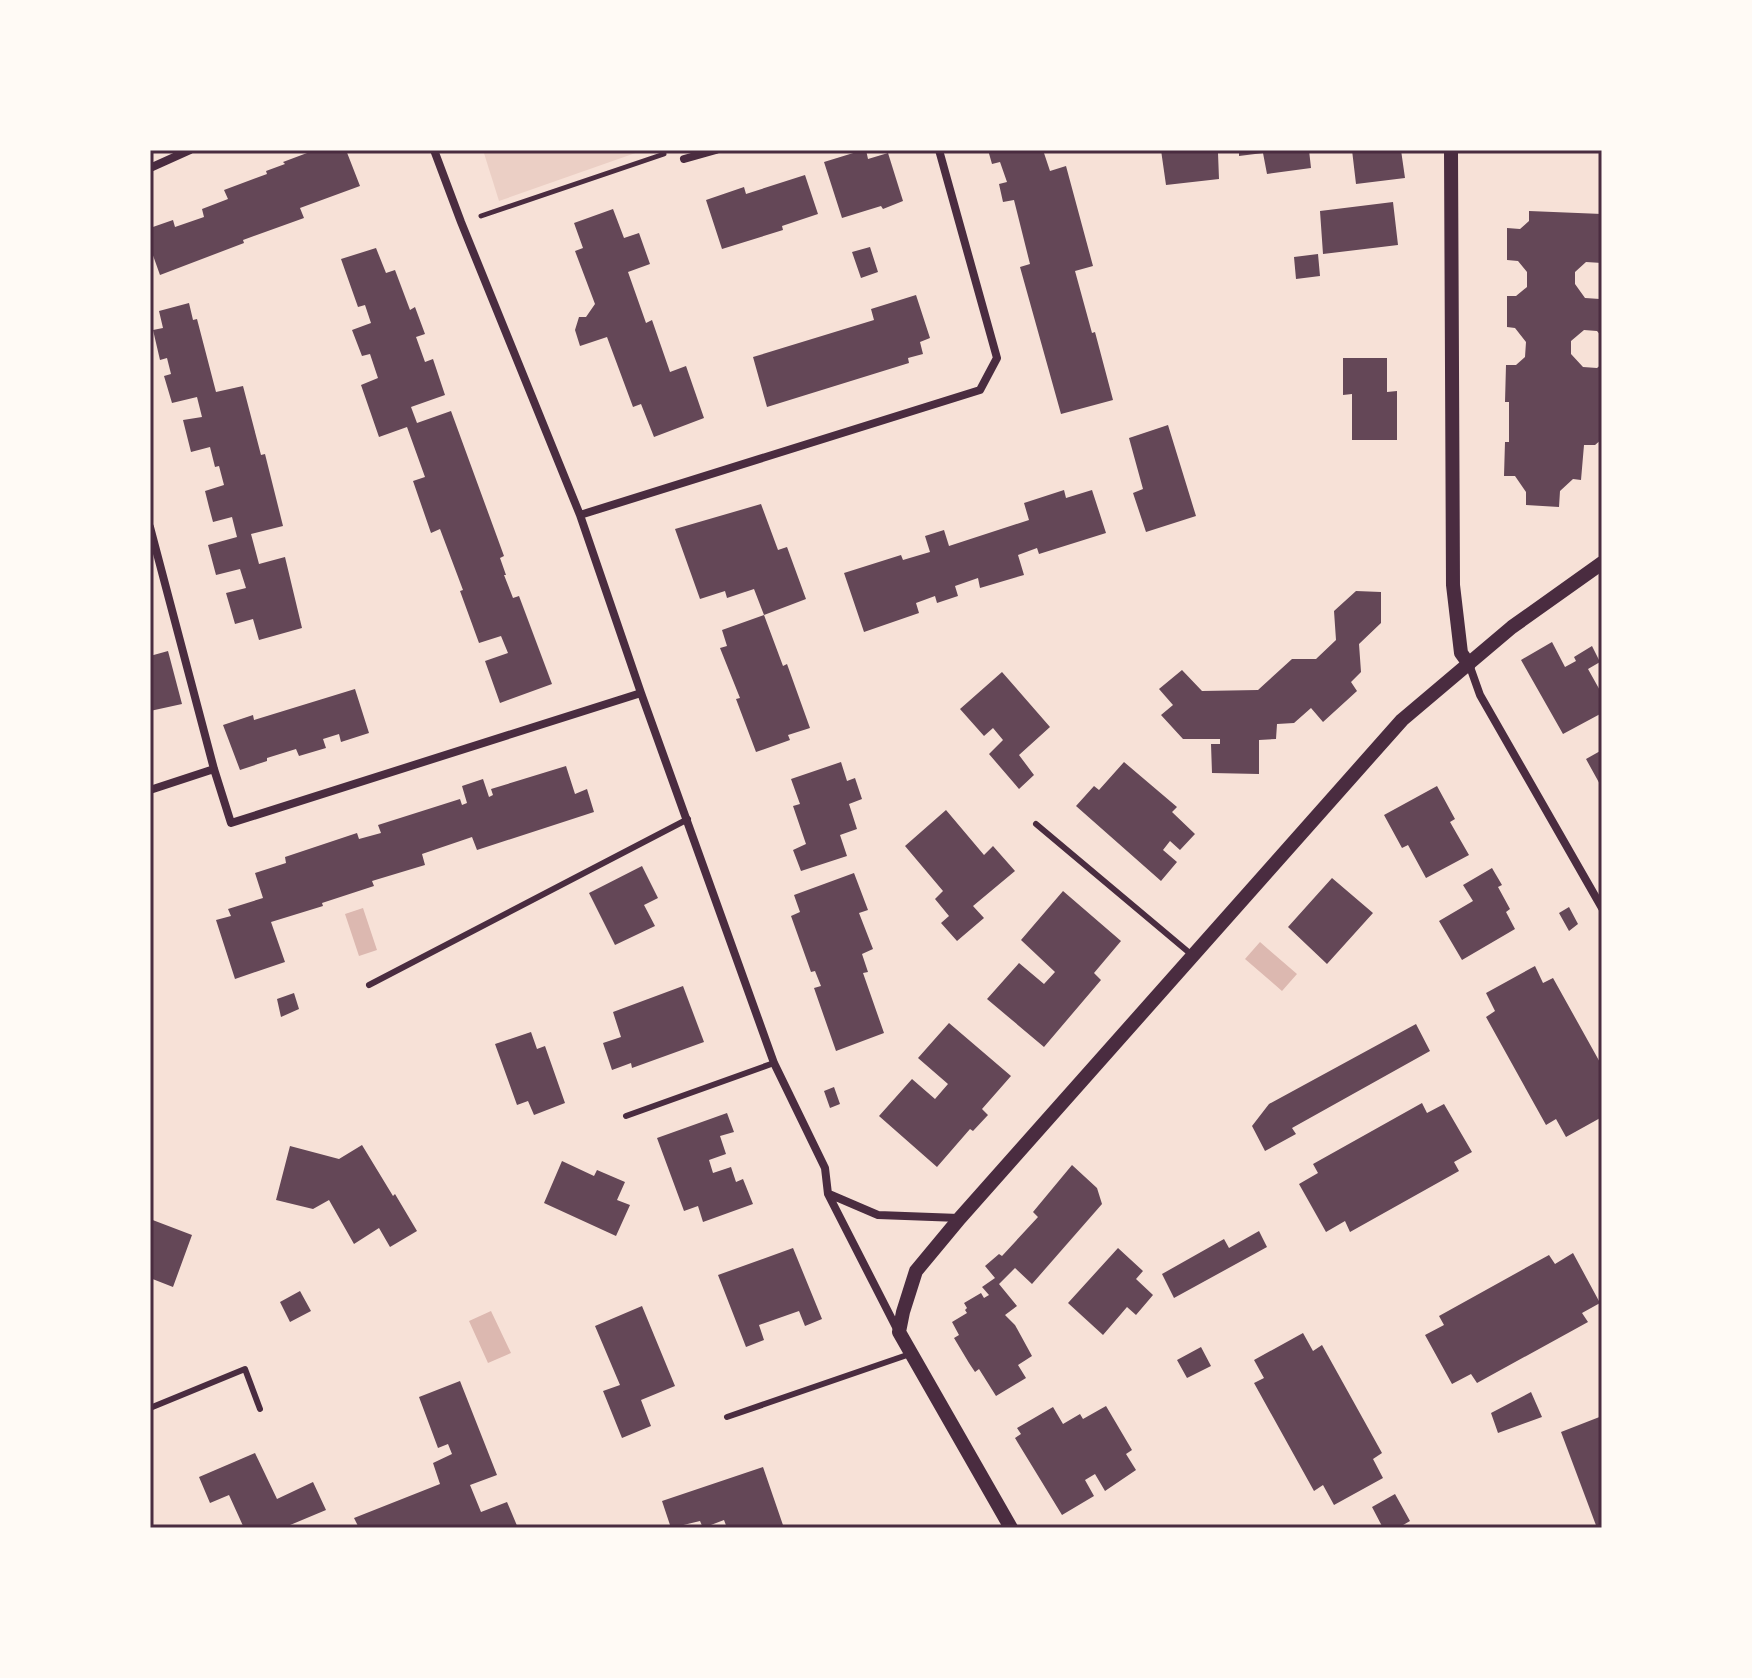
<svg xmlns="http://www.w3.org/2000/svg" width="1752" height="1678" font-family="Commissioner,sans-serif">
<rect width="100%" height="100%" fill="#f7e1d7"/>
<path fill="#ebcfc5" d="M483,150H644L499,201Z"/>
<path fill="#dcb8b0" d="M363,908L377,950L359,956L345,914Z
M1260,942L1297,974L1282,991L1245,959Z
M491,1311L511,1353L488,1363L469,1321Z"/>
<path fill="#644757" d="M315,150H346L360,186L300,208L304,218L243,240L244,243L160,275L150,247V228L173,220L175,227L204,217L202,209L228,199L224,190L267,174L266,171L285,164L283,162Z
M863,150H866L868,159L888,153L903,201L883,209L881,206L842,218L824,162Z
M988,150H1043L1050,171L1066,166L1093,266L1075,271L1092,333L1095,332L1113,400L1061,414L1020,267L1030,264L1014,200L1003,202L999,184L1007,182L1000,162L992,164Z
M1161,150H1225V152L1218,153L1219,179L1166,185Z
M1239,150H1309L1311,168L1267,174L1263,153L1239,156Z
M1352,150H1401L1405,178L1356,184Z
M805,175L818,214L782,226L783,230L722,249L706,200L744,187L746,194Z
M1393,202L1398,245L1323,254L1320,211Z
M613,209L624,238L639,233L650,264L628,272L646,323L652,320L670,372L686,366L704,418L654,437L641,404L633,407L607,337L580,346L575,330L579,317H586L595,304L575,251L583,248L574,223Z
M1529,211L1602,214V263L1586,262L1575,272V284L1585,298L1600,299L1602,297V337L1597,331L1584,330L1571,341V354L1583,367L1597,368L1602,364V439L1595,445H1584L1581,480L1573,479L1560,491L1559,507L1526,505V492L1515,476H1504L1505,442H1509V402H1505L1506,365H1516L1525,357L1526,342L1515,328L1507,327V296H1516L1527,287V272L1518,261L1507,260V228L1520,229L1529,221Z
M870,247L878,272L861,278L852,252Z
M376,248L386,273L395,270L410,310L415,307L425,334L416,337L425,362L433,359L445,395L411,407L417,423L451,411L504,556L500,558L506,575H504L513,598L519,596L552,684L500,703L485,661L508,653L501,636L479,643L460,591L463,590L440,529L431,533L413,481L425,477L407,427L379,437L361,385L378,378L370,354L362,356L352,330L371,323L365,305L358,307L341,259Z
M1318,254L1320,276L1296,279L1294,257Z
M916,295L930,338L920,342L923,354L908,358L909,363L767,407L753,357L874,320L871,309Z
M189,303L193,320L197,319L216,392L243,386L261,455L265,454L283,526L251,534L259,564L285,557L302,628L259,640L253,619L235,624L226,593L246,588L240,569L216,575L208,545L237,537L232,517L213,522L209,507L205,491L224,485L219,466L215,467L210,447L191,452L183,420L202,417L197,397L172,403L164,376L171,374L167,358L160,360L153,330L163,328L159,311Z
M1343,358H1387V392L1397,391V440H1352V394L1343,395Z
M1168,425L1196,516L1146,532L1133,493L1143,489L1129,438Z
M1064,490L1066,498L1092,490L1106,533L1039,554L1037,548L1018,555L1024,575L980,588L978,578L955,586L958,596L937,603L935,596L916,603L919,613L864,632L844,573L901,555L903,560L930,552L925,536L944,530L949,546L1029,520L1024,503Z
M761,504L778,550L787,547L806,599L764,615L783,666L787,664L810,728L788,735L790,740L756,752L736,699L740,698L720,648L727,646L722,630L764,615L754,589L727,598L725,591L700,599L675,529Z
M1356,591L1381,592V623L1359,644L1361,672L1351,682L1357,691L1323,722L1311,708L1294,723L1277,724L1276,739L1259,740V774L1212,773L1211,744H1220V739H1183L1161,715L1173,705L1159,689L1182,670L1202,691L1258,690L1292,659H1316L1336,640L1334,611Z
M1552,642L1565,667L1576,661L1574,657L1592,646L1600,662L1588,669L1602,694V713L1563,734L1521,660Z
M168,651L182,704L150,711V656Z
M1002,672L1050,727L1019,755L1034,775L1019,789L989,754L1003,740L993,728L984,736L960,709Z
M355,689L369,733L341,742L339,734L323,739L326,748L299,756L296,749L267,758V761L240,770L223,725L253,715L254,720Z
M1602,750V788L1586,759Z
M841,762L847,781L855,778L862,799L849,804L857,829L840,835L847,856L801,871L793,850L806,844L793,806L800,804L791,779Z
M1124,762L1177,807L1172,812L1195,834L1180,850L1170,841L1163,850L1177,862L1161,881L1076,806L1094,786L1099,790Z
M566,766L575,794L587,789L594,812L477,850L472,837L422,854L425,865L372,881L374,886L322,903L323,906L271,922L285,962L235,979L216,920L231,916L228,909L263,898L255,873L286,863L285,857L357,833L359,839L381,833L378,825L460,799L462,805L467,803L462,786L483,779L489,797L493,795L491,789Z
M1437,786L1455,819L1450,822L1469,855L1426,878L1408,845L1402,848L1384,815Z
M946,810L984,855L993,846L1015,871L973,906L984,918L957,941L941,923L949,916L935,899L943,891L905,846Z
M642,866L658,898L644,905L655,926L615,945L589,893Z
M1492,868L1502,885L1498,887L1510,909L1506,912L1515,929L1462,960L1439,921L1473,901L1463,885Z
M854,873L868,910L859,913L873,949L862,954L868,972L863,973L884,1033L836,1051L814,988L821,986L815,971L811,972L791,916L800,912L794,895Z
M1332,878L1373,913L1327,964L1288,927Z
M1063,891L1121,941L1094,973L1101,980L1044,1047L987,999L1019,963L1044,984L1055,972L1021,940Z
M1569,907L1578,924L1569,931L1559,913Z
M1535,966L1543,983L1553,978L1602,1066V1117L1566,1137L1556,1119L1546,1125L1486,1017L1495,1011L1486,993Z
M683,986L704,1042L632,1068L631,1063L612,1070L603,1043L621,1037L613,1012Z
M294,993L299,1009L281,1017L277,999Z
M949,1023L1011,1076L982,1109L988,1115L973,1131L970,1129L937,1167L879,1116L912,1079L935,1099L948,1084L918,1058Z
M1416,1024L1430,1051L1292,1128L1296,1134L1265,1151L1252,1126L1269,1104Z
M531,1032L537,1049L545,1046L565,1103L534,1115L528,1101L517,1105L495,1044Z
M834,1087L840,1104L830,1108L824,1091Z
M1422,1103L1427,1113L1444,1104L1472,1152L1454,1162L1459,1171L1350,1232L1345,1221L1326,1232L1299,1184L1318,1173L1313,1164Z
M727,1113L734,1132L720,1136L726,1154L709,1160L713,1173L731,1167L736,1182L743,1179L753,1204L703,1222L698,1206L684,1211L657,1138Z
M362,1145L393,1196L395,1194L417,1231L390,1247L379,1228L354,1244L329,1200L313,1209L276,1200L290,1146L339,1159Z
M562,1161L594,1176L597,1170L625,1182L617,1200L630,1205L616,1236L544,1203Z
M1072,1165L1097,1188L1102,1204L1032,1284L1015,1268L999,1284L1017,1306L1005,1315L1015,1325L1032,1356L1018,1365L1026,1378L996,1396L979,1369L975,1372L969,1363L954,1338L959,1335L952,1322L967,1313L965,1310L967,1308L964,1303L981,1293L984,1298L989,1295L982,1287L995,1278L985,1266L999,1254L1002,1256L1038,1217L1033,1212Z
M150,1219L192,1235L173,1287L150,1278Z
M1259,1231L1267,1247L1174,1298L1162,1274L1224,1239L1229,1248Z
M793,1248L822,1319L805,1326L799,1311L759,1325L764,1340L746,1347L718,1275Z
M1118,1248L1143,1271L1136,1279L1153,1295L1136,1315L1127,1307L1103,1335L1068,1303Z
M1573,1253L1600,1303L1582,1313L1588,1322L1477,1383L1471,1374L1452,1384L1425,1335L1444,1325L1439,1316L1549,1255L1555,1264Z
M300,1291L311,1311L290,1322L280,1302Z
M642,1306L675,1386L641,1400L651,1426L622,1438L603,1391L620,1385L595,1326Z
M1303,1333L1313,1351L1322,1345L1382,1453L1373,1459L1383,1478L1334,1505L1323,1485L1314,1491L1254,1383L1264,1378L1254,1360Z
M1201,1347L1211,1366L1187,1378L1177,1360Z
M460,1381L497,1475L470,1485L481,1512L507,1502L518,1528H359L354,1518L440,1484L433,1463L452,1454L448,1444L438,1448L419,1397Z
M1531,1392L1542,1417L1498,1433L1491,1413Z
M1106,1406L1132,1450L1126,1454L1136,1470L1105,1491L1095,1474L1085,1480L1094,1496L1062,1515L1015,1438L1021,1434L1017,1428L1053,1407L1063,1424L1080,1414L1083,1419Z
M1602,1416V1528H1597L1561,1432Z
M255,1453L277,1499L313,1482L326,1510L283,1528H244L229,1495L210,1503L199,1477Z
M763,1467L784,1528H727L724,1520L703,1528L700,1521L671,1528L662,1501Z
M1395,1494L1410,1521L1398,1528H1383L1372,1507Z"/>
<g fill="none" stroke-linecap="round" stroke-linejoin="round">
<path stroke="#4a2c40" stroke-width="5" d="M481,216L664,154"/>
<path stroke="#4a2c40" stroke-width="6" d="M1036,824L1192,955
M369,985L688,819
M626,1116L774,1063
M150,1408L245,1369L260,1409
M727,1417L910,1354"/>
<path stroke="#4a2c40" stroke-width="8" d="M434,150L461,222L580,515L641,693L774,1063L825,1168L828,1194L898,1331
M684,159L716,150
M150,168L190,150
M580,515L980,390L997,358L939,150
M150,527L214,769L231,823L641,693
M1469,664L1480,695L1602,908
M150,790L214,769
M829,1194L878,1215L959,1218"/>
<path stroke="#4a2c40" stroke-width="14" d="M1451,150L1453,585L1461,653L1469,664
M1011,1528L899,1332L903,1312L916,1271L960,1218L1402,720L1512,627L1602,563"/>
</g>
<rect width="1752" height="1678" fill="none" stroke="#fffaf5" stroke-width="304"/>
<rect x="152" y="152" width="1448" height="1374" fill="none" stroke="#4a2c40" stroke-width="3"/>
</svg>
